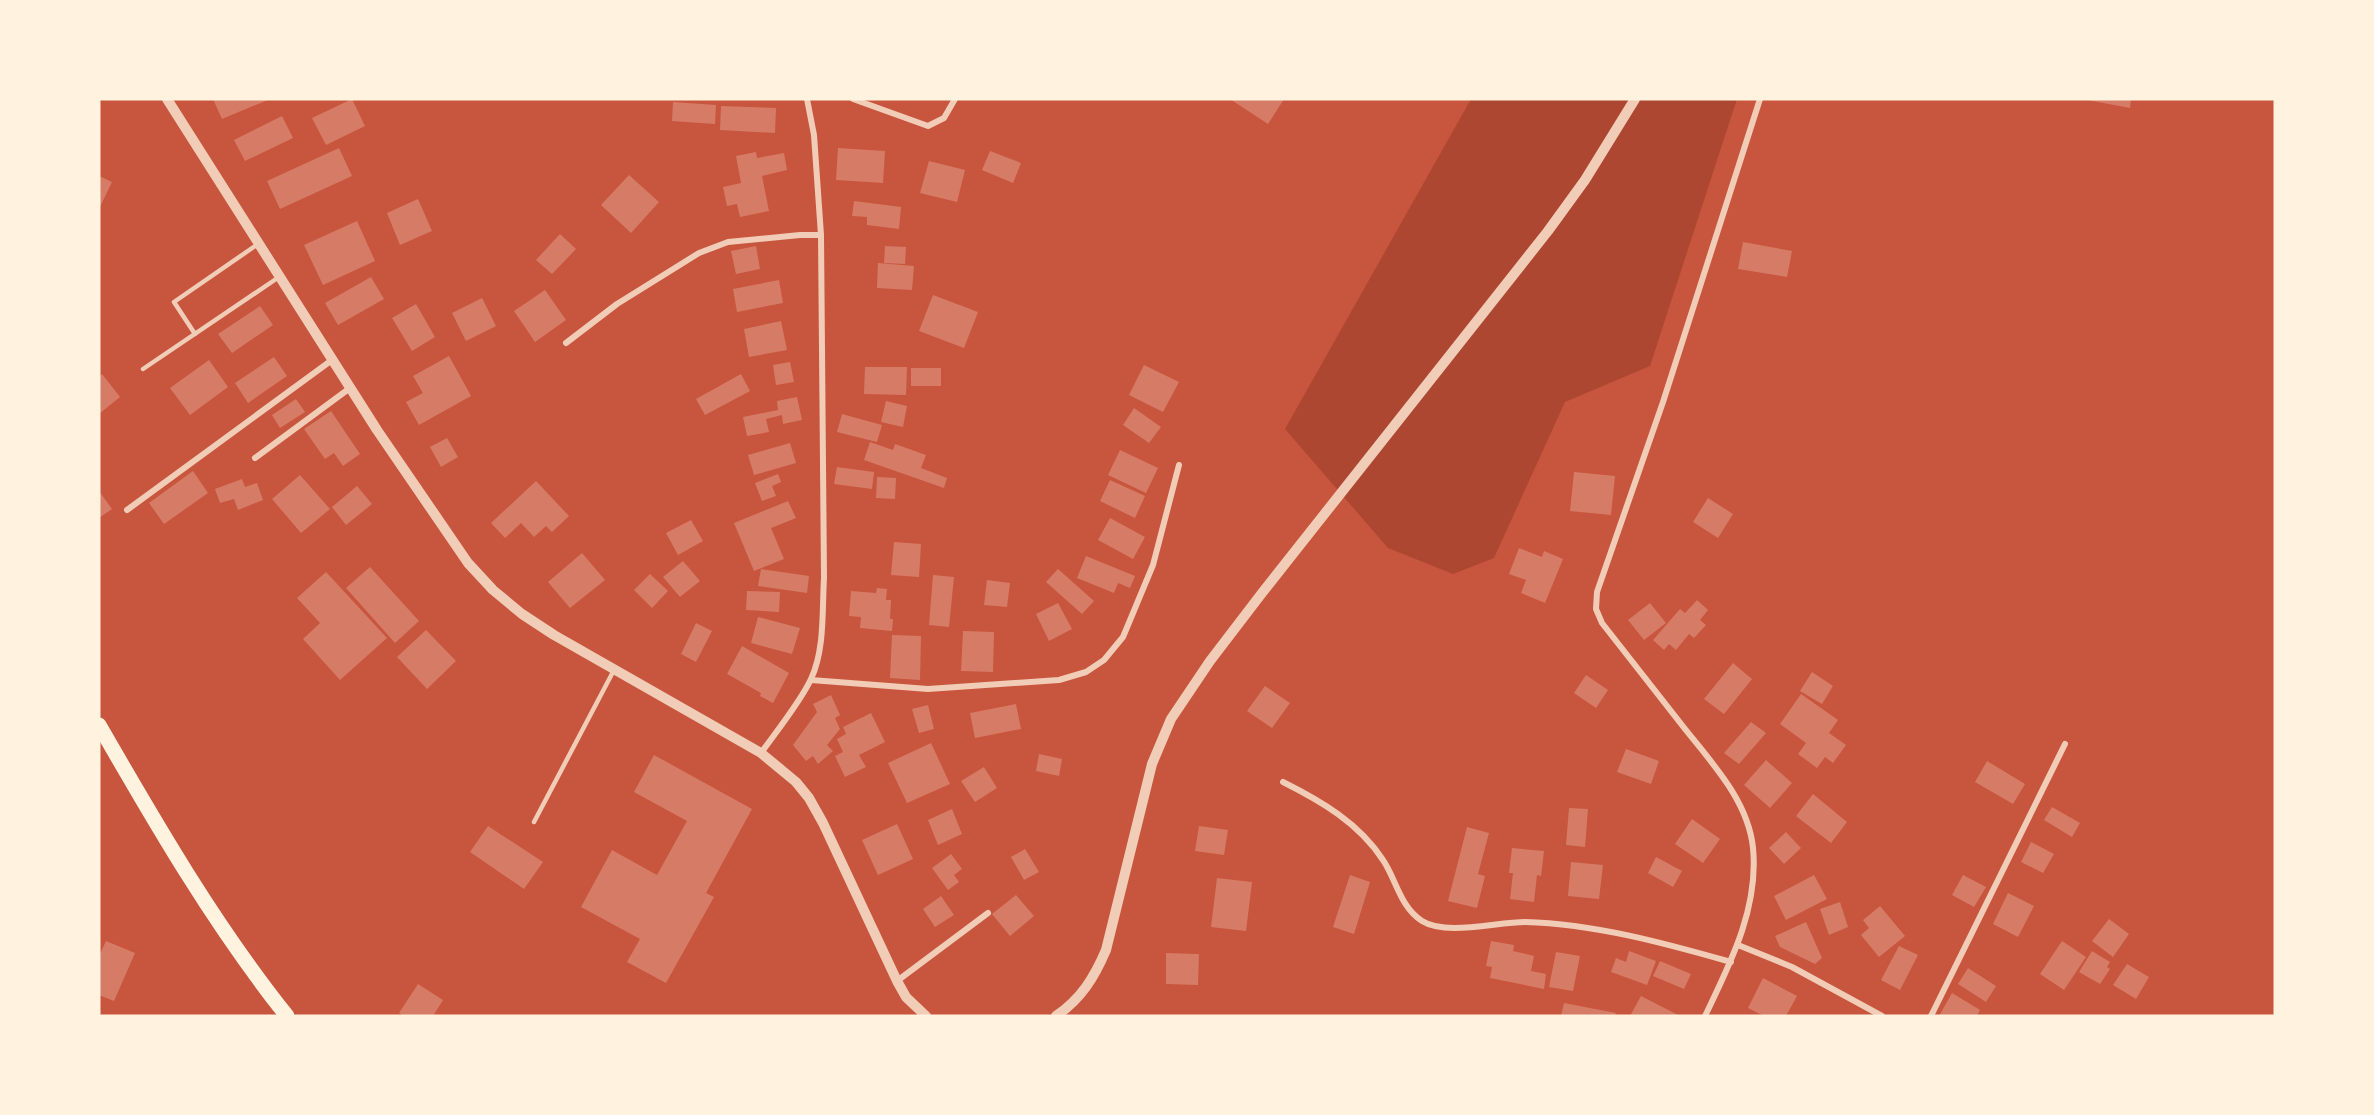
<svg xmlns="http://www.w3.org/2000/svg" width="2374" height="1115" font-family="'Alegreya Sans',sans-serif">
<rect width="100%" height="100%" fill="#c8553d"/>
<path fill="#ae4732" d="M1471,99H1737L1650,366L1565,402L1494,558L1453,574L1388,548L1285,429Z"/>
<path fill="#d67c66" d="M213,99H270L222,119Z
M352,99L365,126L326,145L312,118Z
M1230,99H1284L1268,124Z
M2082,99H2131L2130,108Z
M673,102L716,105L715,124L672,121Z
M721,106L776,108L775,133L720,130Z
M282,116L293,138L245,161L234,140Z
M339,148L352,176L280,209L267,181Z
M838,148L885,151L883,183L836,180Z
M990,151L1021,163L1013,183L982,170Z
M756,152L757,158L784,153L787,170L762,176L769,211L740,217L737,204L727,206L723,187L741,183L736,156Z
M929,161L965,170L957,202L920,193Z
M629,175L659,202L631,233L601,205Z
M99,176L112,182L99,209Z
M418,199L432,231L400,245L387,213Z
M854,201L901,207L899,229L867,225V217L852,216Z
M357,221L375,261L323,285L304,245Z
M560,234L576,249L552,274L536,260Z
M1743,242L1792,251L1787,277L1738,269Z
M756,246L760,269L736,274L731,251Z
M885,246L906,247L905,264L884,263Z
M878,263L914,266L912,290L877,288Z
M371,277L384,299L338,325L325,303Z
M779,280L783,303L737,312L733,289Z
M545,290L566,320L535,342L514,311Z
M933,295L978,312L964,348L919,331Z
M482,298L496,326L466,341L452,313Z
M416,304L435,337L412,351L392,318Z
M260,306L273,325L232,353L218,334Z
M781,321L787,350L749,357L744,329Z
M449,356L471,396L419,425L406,402L423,393L413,376Z
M274,357L287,376L248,403L235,383Z
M209,360L228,387L190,415L170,388Z
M790,362L794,382L776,385L773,365Z
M1144,365L1179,382L1163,412L1129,395Z
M865,367H907L906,395L864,394Z
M911,368H941V386H911Z
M102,374L120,397L99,414V377Z
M741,374L750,391L705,415L696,399Z
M797,397L802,420L783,424L782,415L766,419L769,432L747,436L743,417L778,410L777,401Z
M296,399L305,412L280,428L272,415Z
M886,401L907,406L903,427L881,422Z
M1134,408L1161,427L1149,443L1123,425Z
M331,411L360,454L343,466L334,453L325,459L304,429Z
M842,414L882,425L877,442L837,432Z
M447,438L458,457L441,467L430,447Z
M870,442L893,450L895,444L926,455L921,468L947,478L944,488L864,460Z
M790,443L796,463L754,475L748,455Z
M1120,450L1158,468L1146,493L1108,475Z
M837,467L874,472L872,489L834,484Z
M193,471L208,493L164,524L149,503Z
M1574,472L1615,476L1611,515L1570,511Z
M778,474L781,482L772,486L776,496L762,501L755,483Z
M300,475L330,509L301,533L272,499Z
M877,477L896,478L895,499L876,498Z
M242,479L245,487L257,483L263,500L238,510L234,499L220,503L215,489Z
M1110,480L1145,496L1135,518L1100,501Z
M536,481L569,516L552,532L546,526L534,537L521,523L505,538L491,523Z
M357,486L372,504L346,525L332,507Z
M99,491L112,509L99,518Z
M1708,498L1733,514L1718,538L1693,522Z
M788,501L796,518L771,528L784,559L754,571L734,523Z
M1110,518L1145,537L1133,559L1098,540Z
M691,520L703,541L678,555L666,533Z
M894,542L921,544L919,577L891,575Z
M1519,548L1542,557L1544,551L1563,559L1545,603L1521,593L1526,580L1509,574Z
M582,553L605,580L570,608L548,582Z
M1086,556L1135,576L1130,588L1118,583L1114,593L1077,578Z
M683,561L700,581L680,597L663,577Z
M370,567L419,621L395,643L346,588Z
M761,569L809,576L807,593L758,586Z
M1058,569L1094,601L1082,614L1046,582Z
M326,572L387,638L340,680L303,639L320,623L297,598Z
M650,574L668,591L652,608L634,590Z
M933,575L954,577L949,627L929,625Z
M987,580L1010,583L1007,607L984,605Z
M877,588L887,589L886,600H891L890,619H893L892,631L860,628L861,617L849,616L851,591L876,593Z
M747,591L780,592L779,612L746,610Z
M1697,600L1708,610L1700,620L1706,625L1694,638L1689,634L1676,650L1669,644L1664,650L1653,640L1680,609L1685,613Z
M1058,603L1072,629L1049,641L1036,614Z
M1650,603L1666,623L1644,640L1628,620Z
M758,617L800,628L792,654L751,643Z
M696,623L712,631L696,662L681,654Z
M426,630L456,661L427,689L397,657Z
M963,631L994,632L993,672L961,671Z
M892,635L921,636L920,680L890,678Z
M742,646L789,673L773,703L760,696L761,693L727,674Z
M1733,663L1752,679L1724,714L1704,699Z
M1812,672L1833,686L1822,704L1800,691Z
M1586,675L1608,690L1596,708L1574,693Z
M1265,686L1290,703L1272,728L1247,711Z
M1801,694L1838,720L1829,733L1846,745L1833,763L1825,757L1817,768L1798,754L1806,743L1780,724Z
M831,695L840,715L835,718L840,729L827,745L833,751L818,764L813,756L806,761L793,745L817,712L813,704Z
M1016,704L1021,729L975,738L970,713Z
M928,705L934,729L919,733L912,709Z
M871,713L885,742L859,755L866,767L845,777L835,756L843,752L837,739L846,734L843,727Z
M1751,722L1766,733L1739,764L1724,753Z
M931,743L950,784L907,803L888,763Z
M1626,749L1659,761L1651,784L1617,772Z
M1039,754L1062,759L1059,776L1036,771Z
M654,755L752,809L706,893L714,897L666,983L627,962L640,939L581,907L612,850L657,875L687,821L634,792Z
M1766,760L1792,783L1770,808L1744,785Z
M1987,761L2025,784L2013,804L1975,782Z
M984,767L997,788L975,802L961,781Z
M1813,794L1847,822L1831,843L1796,816Z
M2052,807L2080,823L2072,837L2044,820Z
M1569,808L1588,809L1585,847L1566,845Z
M952,809L962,834L938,845L928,820Z
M1692,819L1720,839L1703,863L1675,844Z
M897,824L913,859L878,875L862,840Z
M488,826L543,862L524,889L470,852Z
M1199,826L1228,830L1224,855L1195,851Z
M1467,827L1489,833L1478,874L1485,876L1477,908L1448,901Z
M1786,832L1801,848L1784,864L1769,848Z
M2031,842L2054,854L2043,873L2021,862Z
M1512,848L1544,851L1541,876L1537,875L1534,902L1510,899L1513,873H1509Z
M1025,849L1039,872L1024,880L1011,857Z
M951,854L962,869L954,875L959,882L948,890L932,868Z
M1656,857L1682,871L1673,887L1648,873Z
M1571,862L1603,865L1599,899L1568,896Z
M1350,875L1370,882L1354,934L1333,927Z
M1814,875L1827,899L1786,920L1774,896Z
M1963,875L1986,887L1974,907L1952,895Z
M1217,878L1252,882L1246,931L1211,927Z
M2008,893L2034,906L2018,937L1993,924Z
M1016,895L1034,916L1010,936L992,914Z
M941,896L954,915L935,927L923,909Z
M1840,902L1848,927L1829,935L1820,909Z
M1880,906L1905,936L1879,957L1861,935L1869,928L1863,920Z
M2109,919L2129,934L2113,957L2092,941Z
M1806,922L1822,958L1815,964L1780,947L1775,936Z
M106,941L135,953L114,1001L99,995V956Z
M1491,941L1514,945L1513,951L1534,956L1531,971L1546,974L1544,989L1490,978L1492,967L1486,966Z
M2062,941L2086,957L2064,990L2040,974Z
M1899,946L1918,955L1900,990L1881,980Z
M1629,951L1656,961L1647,985L1611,972L1616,958L1626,962Z
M2092,951L2110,962L2107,967L2110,969L2100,984L2079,972Z
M1556,952L1580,956L1573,991L1549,987Z
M1166,953L1199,954L1198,985L1166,984Z
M1660,961L1691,974L1684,989L1653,976Z
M2127,964L2149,977L2136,999L2113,985Z
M1968,968L1996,986L1986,1002L1958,984Z
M1763,978L1797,996L1786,1016H1764L1748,1008Z
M418,984L443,1000L433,1016H404L399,1013Z
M1952,993L1980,1010L1977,1016H1939Z
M1641,996L1680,1016H1630Z
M1564,1003L1616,1013L1615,1016H1561Z"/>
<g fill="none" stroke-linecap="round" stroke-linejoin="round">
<path stroke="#f1ccb7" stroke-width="4.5" d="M195,334L174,302L258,244
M143,369L279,277
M534,822L614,670"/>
<path stroke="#f1ccb7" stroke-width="6" d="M853,99L928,126L944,118L955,99
M566,343L617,304L699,253L728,242L800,235H821
M255,458L350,388
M127,510L332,360
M811,680L928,689L1059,680L1086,672L1104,660L1123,637L1153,565L1179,465
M761,753C776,732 801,701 811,679C825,649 822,610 824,578L821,235L814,135L807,99
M1283,782C1321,801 1359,823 1383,860C1396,879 1400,907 1422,921C1446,936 1496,922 1525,922C1595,924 1664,943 1731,962
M1738,945L1792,967L1882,1016
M897,981L988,913
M1705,1016C1730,964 1759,908 1753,848C1748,798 1707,758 1678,720C1653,688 1627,655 1602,623L1596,609L1597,592L1663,402L1760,99
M1931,1016L2065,744"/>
<path stroke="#f1ccb7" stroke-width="10" d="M167,99L377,430L468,563L493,590L522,614L554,635L761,753L796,782L809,798L823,823L897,981L906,997L926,1016
M1056,1016C1081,999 1094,978 1106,950L1152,764L1171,719L1210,661L1262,593L1548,231L1585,180L1635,99"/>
<path stroke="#fff3e0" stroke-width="15" d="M99,725C156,824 215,926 287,1016"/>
</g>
<rect width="2374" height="1115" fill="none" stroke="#fff3e0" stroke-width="201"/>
</svg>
